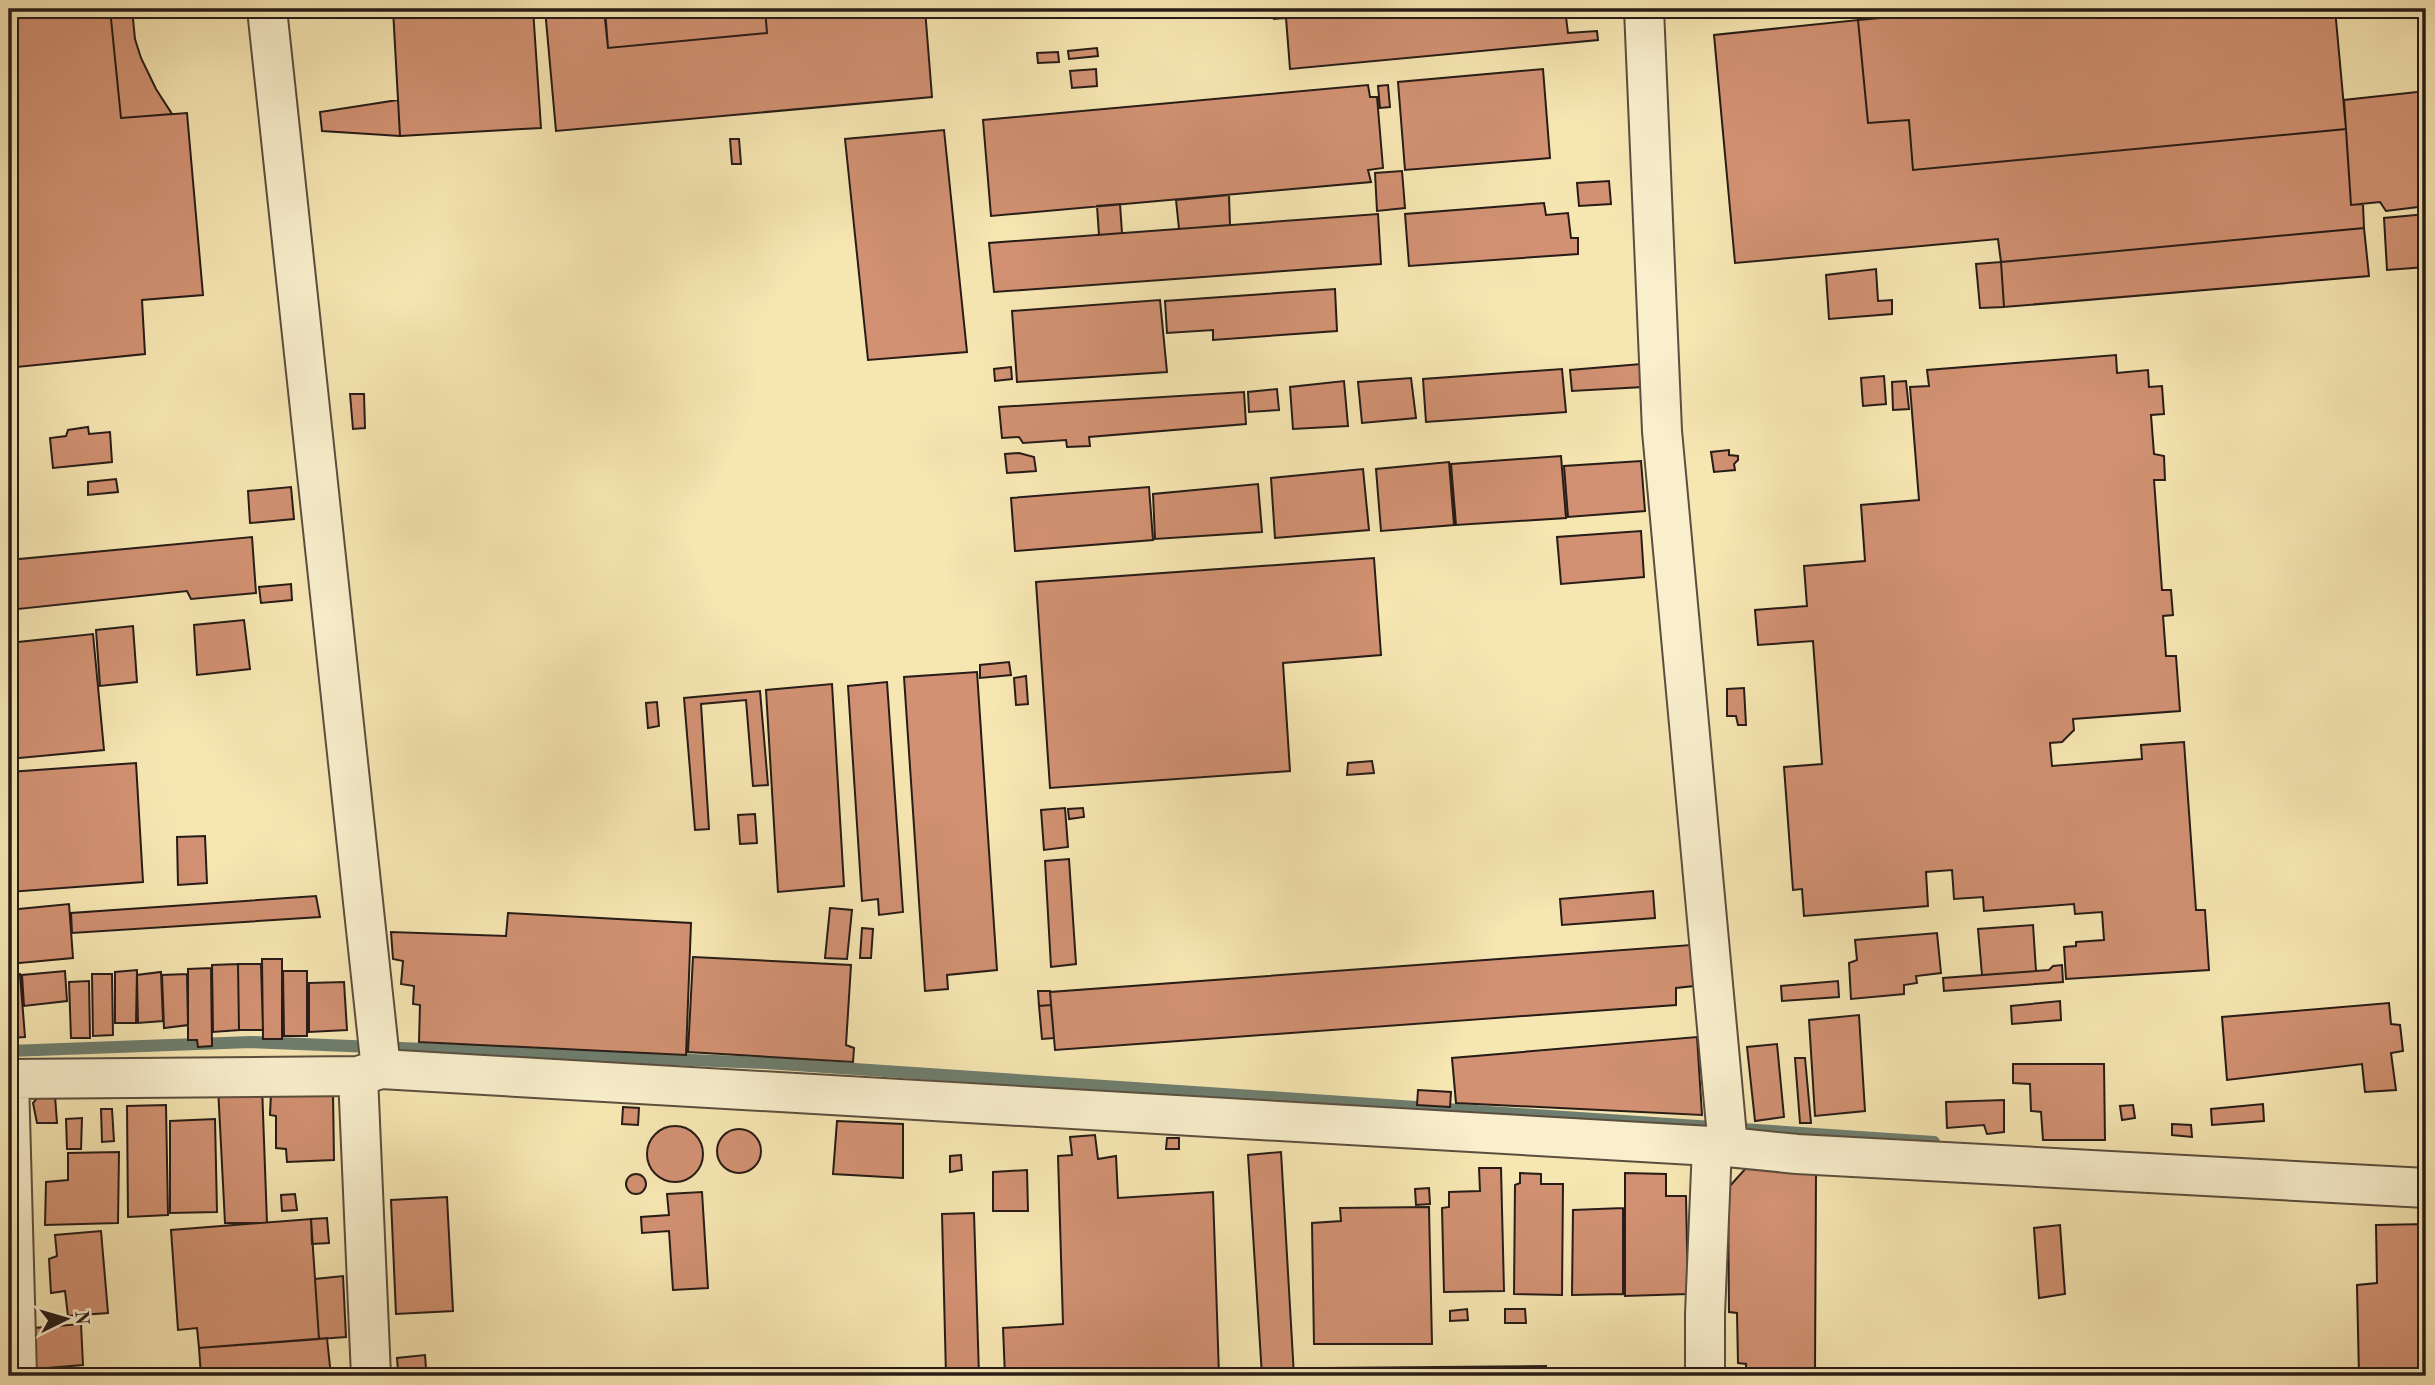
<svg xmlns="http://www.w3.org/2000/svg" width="2435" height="1385" font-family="'Old Standard TT',serif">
<rect width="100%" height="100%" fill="#f6e6b2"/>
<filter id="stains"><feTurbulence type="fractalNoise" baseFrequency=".00286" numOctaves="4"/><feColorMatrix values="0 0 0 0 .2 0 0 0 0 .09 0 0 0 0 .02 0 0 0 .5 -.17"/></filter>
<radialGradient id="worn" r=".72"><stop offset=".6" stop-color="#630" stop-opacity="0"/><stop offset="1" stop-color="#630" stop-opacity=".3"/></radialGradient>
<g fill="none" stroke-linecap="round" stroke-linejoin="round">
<path stroke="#6e7e6e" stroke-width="12" d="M9,1051L251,1042L766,1063L1934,1142"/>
</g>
<path fill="#d19172" stroke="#271c17" stroke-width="2" d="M9,9H110L121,118L187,113L203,295L142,300L145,354L17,367L9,278Z
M110,9H132L135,39L141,58L156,89L172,114L121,118Z
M393,9H533L541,128L400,136Z
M545,9H604L608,48L767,33L765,9H925L932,97L556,131Z
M605,9H765L767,33L608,48Z
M1273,9H1565L1568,33L1597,31L1598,40L1290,69L1286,18L1274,19Z
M1981,9H2335L2346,129L1913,170L1909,120L1868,123L1858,20Z
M1858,20L1868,123L1909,120L1913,170L2346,129L2351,205L2363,204L2364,228L2001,262L1998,239L1735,263L1714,35Z
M1097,48L1098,56L1069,59L1068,51Z
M1058,52L1059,62L1038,63L1037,53Z
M1096,69L1097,86L1072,88L1070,71Z
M1543,69L1550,158L1405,170L1398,82Z
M1368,85L1370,97H1377L1383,168L1368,170L1371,182L991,216L983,120Z
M1388,85L1390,107L1380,108L1378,86Z
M2426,91V206L2386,211L2380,202L2351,205L2344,100Z
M398,100L400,136L322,131L320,112Z
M944,130L967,352L868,360L845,139Z
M730,139H739L741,164H732Z
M1402,171L1405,208L1377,211L1375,173Z
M1609,181L1611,204L1579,206L1577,183Z
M1229,195L1230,225L1179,229L1176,200Z
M1544,203L1546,215L1568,213L1571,238H1578V254L1409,266L1405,214Z
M1120,204L1122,233L1099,235L1097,206Z
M1378,214L1381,264L994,292L989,243Z
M2426,214V267L2387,270L2384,218Z
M2364,228L2369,276L2004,307L2001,262Z
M2001,262L2004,307L1980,308L1976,264Z
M1876,269L1878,301L1892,300V314L1829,319L1826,275Z
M1335,289L1337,331L1213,340V330L1167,333L1165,301Z
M1160,300L1167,372L1017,382L1012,311Z
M2116,355L2117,373L2148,370L2149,387L2162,386L2164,414L2151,415L2154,454L2164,456L2165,480H2154L2162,590H2171L2173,615L2163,616L2166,656H2176L2180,711L2073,719L2074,730L2062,742L2050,743L2052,766L2142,759L2141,745L2184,742L2196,910H2205L2209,970L2066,979L2064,947L2076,946V942L2104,940L2102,912L2075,914L2074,904L1984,911L1983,897L1954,899L1952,870L1926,872L1928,906L1804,916L1802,889L1793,890L1784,767L1822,764L1813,641L1758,645L1755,610L1807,606L1804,566L1865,561L1861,505L1919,500L1910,387L1929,386L1927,370Z
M1641,364L1643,387L1572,391L1570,370Z
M1011,367L1012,379L995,381L994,369Z
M1562,369L1566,412L1426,422L1423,379Z
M1884,376L1886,404L1863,406L1861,378Z
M1411,378L1416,418L1362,423L1358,382Z
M1344,381L1348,426L1293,429L1290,387Z
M1906,381L1909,409L1893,410L1892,382Z
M1277,389L1279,410L1249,412L1248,392Z
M1244,392L1246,424L1089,437L1090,446L1067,447L1066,440L1023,443L1019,437L1002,438L999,407Z
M350,394H364L365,428L353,429Z
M88,427L89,434L110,432L112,462L53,468L50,438L66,436L68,430Z
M1729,450V455L1738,456V460L1734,464L1735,470L1714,472L1711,452Z
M1019,453L1034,457L1036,471L1007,473L1005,454Z
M1561,456L1566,518L1456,525L1451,464Z
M1641,461L1645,511L1568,517L1564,466Z
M1449,462L1454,525L1381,531L1376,469Z
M1363,469L1369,530L1275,538L1271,478Z
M116,479L118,492L88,495V482Z
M1258,484L1262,532L1155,539L1153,494Z
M291,487L294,519L250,523L248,491Z
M1149,487L1153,540L1015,551L1011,498Z
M1641,531L1644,577L1561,584L1557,537Z
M252,537L256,593L191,599L187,591L9,610V560Z
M1374,558L1381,655L1283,663L1290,771L1050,788L1036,582Z
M291,584L292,600L261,603L259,587Z
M244,620L250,669L197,675L194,625Z
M133,626L137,682L100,686L96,630Z
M93,634L104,750L9,759V643Z
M1009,662L1011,675L980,678V665Z
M977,672L997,970L947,975L948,989L925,991L904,677Z
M1026,676L1028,704L1016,705L1014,678Z
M887,682L903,912L879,915L878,899L862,901L848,686Z
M832,684L844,886L778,892L766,690Z
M1744,688L1746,725H1738L1736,716H1727V689Z
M760,691L768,785L753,786L746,700L701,704L709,829L695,830L684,698Z
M657,702L659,726L648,728L646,703Z
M1372,761L1374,773L1347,775L1348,763Z
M136,763L143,882L9,892V772Z
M1065,808L1068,847L1044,850L1041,810Z
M1083,808L1084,817L1069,819L1068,809Z
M755,814L757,843L740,844L738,815Z
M205,836L207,883L178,885L177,837Z
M1069,859L1076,964L1051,967L1045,861Z
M1653,891L1655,918L1562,925L1560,899Z
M316,896L320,917L72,933L71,913Z
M69,904L73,958L9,964V910Z
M830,908L852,910L847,959L825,958Z
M508,913L691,923L686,1055L419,1042L420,1005L413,1004L414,986L401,984L403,961L393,959L391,932L506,936Z
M2033,925L2036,971L1982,975L1978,929Z
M862,928L873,929L871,958H860Z
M1937,933L1941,973L1916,976L1917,983L1904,985V994L1851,999L1849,963L1857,960L1855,940Z
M1691,945L1694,986L1676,988V1005L1055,1050L1050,992Z
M693,957L851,965L846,1045L854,1048L853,1062L688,1052Z
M262,959H282V1039H263Z
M238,964H261L263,1030H239Z
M238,964L239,1030L213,1032L212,965Z
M2062,965L2063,982L1944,991L1943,978L2049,970L2053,966Z
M211,968L212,1046L198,1047L197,1040H188V969Z
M137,970L136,1023H115V972Z
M65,971L67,1001L24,1006L22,975Z
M283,971H307V1036H284Z
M161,972L163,1021L138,1023L137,975Z
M20,974L25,1037L9,1038V975Z
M92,974H112L113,1035L93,1036Z
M187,974L188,1025L164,1028L162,975Z
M89,981L90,1038H71L69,982Z
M1838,981L1839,997L1782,1001L1781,986Z
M344,982L347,1030L309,1032V983Z
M1038,991H1050L1051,1005L1039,1006Z
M2060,1001L2061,1020L2012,1024L2011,1006Z
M2389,1003L2391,1024L2400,1025L2403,1051L2391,1053L2396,1090L2365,1092L2362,1064L2227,1080L2222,1017Z
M1051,1005L1054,1038L1042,1039L1039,1006Z
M1859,1015L1865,1111L1815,1116L1809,1020Z
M1697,1037L1702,1115L1456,1103L1452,1058Z
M1777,1044L1784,1117L1755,1121L1747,1047Z
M1795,1058H1805L1811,1123H1800Z
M2013,1064H2104L2105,1140H2043L2041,1112L2031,1111L2030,1084L2013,1083Z
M262,1086L267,1223H225L218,1087Z
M1418,1090L1451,1092L1450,1107L1417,1105Z
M271,1093H333L334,1160L287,1162L286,1149L276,1148V1116L270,1115Z
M55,1096L57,1123H37L33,1103L38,1097Z
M2004,1100V1132L1987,1134L1984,1125L1947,1128L1946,1102Z
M2263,1104L2264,1121L2212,1125L2211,1109Z
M166,1105L168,1215L128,1217L127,1106Z
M2133,1105L2135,1118L2122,1120L2120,1106Z
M623,1107L639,1108L638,1125L622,1124Z
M101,1109H112L114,1141L102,1142Z
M82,1118L81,1149H67L66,1119Z
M215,1119L217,1212L170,1213V1121Z
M837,1121L903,1124V1178L833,1174Z
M2172,1124L2191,1125L2192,1137L2172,1135Z
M647 1154a28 28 0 1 1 56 0a28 28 0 1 1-56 0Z
M717 1151a22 22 0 1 1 44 0a22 22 0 1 1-44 0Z
M1095,1135L1098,1159L1116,1156L1118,1198L1213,1192L1219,1376H1005L1003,1328L1063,1324L1058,1156L1072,1155L1070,1137Z
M1167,1138H1179V1149H1166Z
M119,1152L118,1223L45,1225L46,1182L68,1180V1153Z
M1281,1152L1294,1376H1262L1248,1155Z
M961,1155L962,1170L950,1172V1156Z
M1747,1167L1816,1172L1815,1376H1746V1364L1738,1363L1737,1313L1729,1312L1728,1188Z
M1479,1168H1501L1504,1291L1444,1292L1442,1208L1449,1207V1192L1480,1191Z
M1027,1170L1028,1211H993V1172Z
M1520,1173L1541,1174V1184H1563L1562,1295L1514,1294L1515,1185L1520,1183Z
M1625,1173L1666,1174V1196H1686L1688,1294L1625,1296Z
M626 1184a10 10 0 1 1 20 0a10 10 0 1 1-20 0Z
M1429,1188L1430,1204L1416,1205L1415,1189Z
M702,1192L708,1288L673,1290L669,1231L642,1233L641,1217L669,1215L667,1194Z
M295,1194L297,1210L282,1211L281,1195Z
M447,1197L453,1311L396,1314L391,1200Z
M1429,1207L1432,1344H1314L1312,1223L1341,1221L1340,1208Z
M1623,1208V1294L1572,1295L1573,1210Z
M974,1213L979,1376H946L942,1214Z
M327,1218L329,1243L312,1244L311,1219Z
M311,1219L319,1339L199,1348L197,1328L178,1330L171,1230Z
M2426,1224V1376H2359L2357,1285L2377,1283L2376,1225Z
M2060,1225L2065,1294L2039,1298L2034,1228Z
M101,1231L108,1313L68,1316L65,1291L51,1293L49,1259L57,1256L55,1235Z
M343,1276L346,1337L319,1339L315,1279Z
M1467,1309L1468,1320L1450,1321V1311Z
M1505,1309H1525L1526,1323H1505Z
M81,1324L83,1365L35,1369L34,1328Z
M327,1338L331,1376H201L199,1348Z
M425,1355L426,1368L398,1370L397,1358Z
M70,1366L71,1376H35V1369Z
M1546,1366V1376H1322V1368Z"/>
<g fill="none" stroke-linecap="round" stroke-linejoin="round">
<g stroke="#5b4e3e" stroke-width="42">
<path id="street" d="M267,9L381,1069
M1644,9L1662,431L1728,1147
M358,1076L371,1376
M9,1079L358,1076L381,1069L1728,1147L1797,1154L2426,1188
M9,1079L17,1376
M1705,1376V1314L1712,1146"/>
</g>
<use href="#street" stroke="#f9efcd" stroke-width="38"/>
</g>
<rect width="2435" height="1385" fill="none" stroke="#f6e6b2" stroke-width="35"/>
<rect x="10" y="10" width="2414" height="1364" fill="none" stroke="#271c17" stroke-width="3.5"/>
<rect x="18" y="18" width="2400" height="1350" fill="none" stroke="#271c17" stroke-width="2"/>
<g transform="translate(66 1319) rotate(85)" stroke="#f9efcd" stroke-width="5" paint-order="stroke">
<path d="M0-5L12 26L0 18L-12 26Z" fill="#271c17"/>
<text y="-10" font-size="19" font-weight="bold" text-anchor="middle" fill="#271c17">N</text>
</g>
<rect width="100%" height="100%" filter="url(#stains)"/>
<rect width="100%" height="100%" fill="url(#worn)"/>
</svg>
